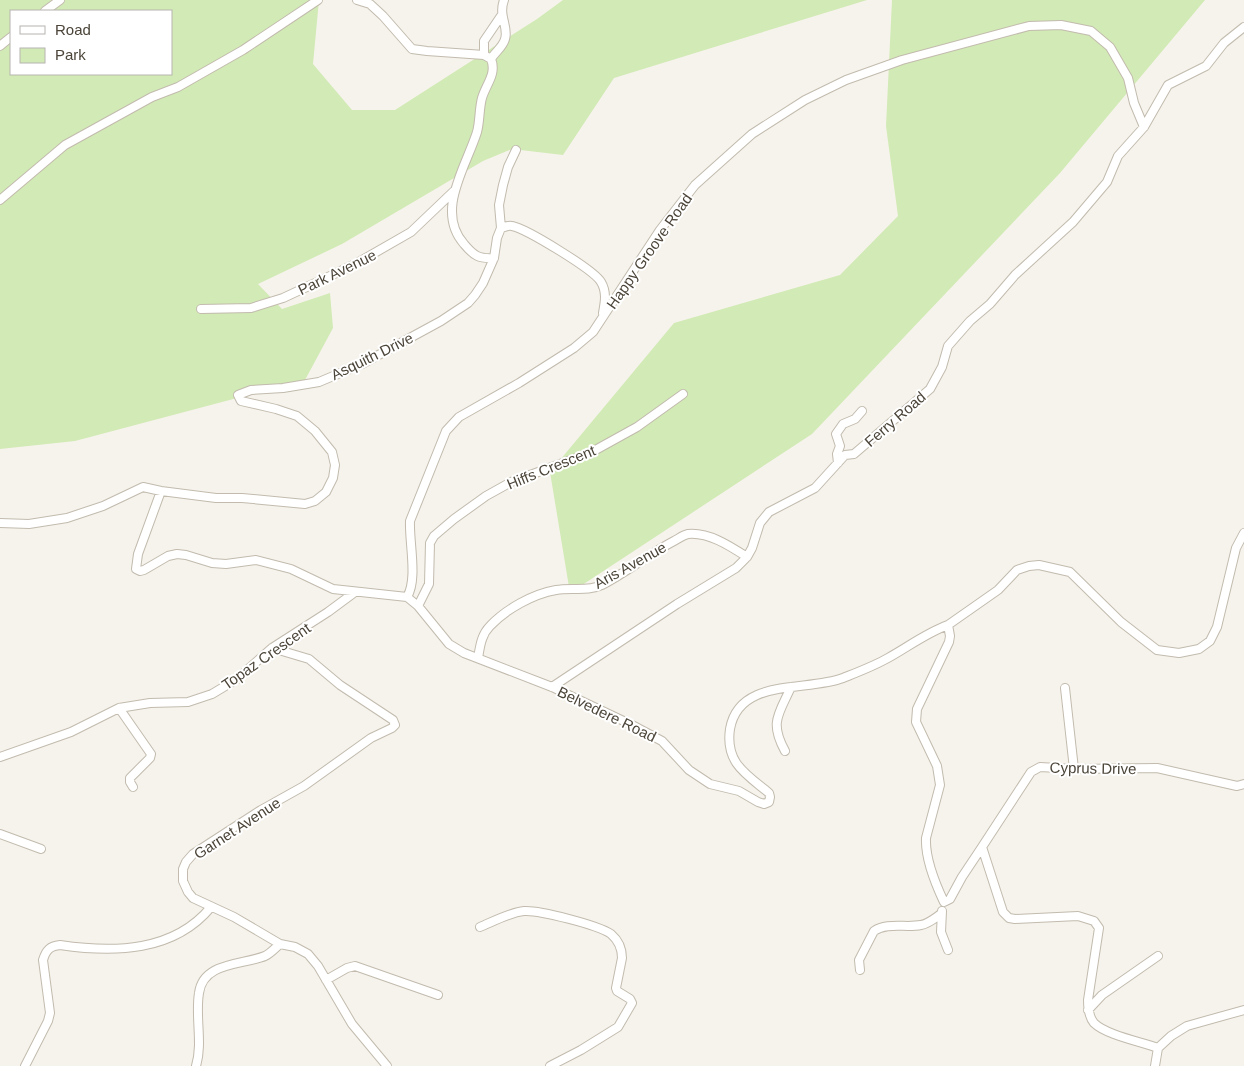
<svg xmlns="http://www.w3.org/2000/svg" width="1244" height="1066" font-family="Helvetica,sans-serif">
<rect width="100%" height="100%" fill="#f6f3ec"/>
<path fill="#d2eab5" fill-rule="evenodd" d="M0,0H319L313,64L352,110H395L537,19L563,0H867L614,78L563,155L512,149L483,161L342,244L258,284L282,309L330,293L333,328L305,380L75,441L0,449ZM11,11H171V74H11Z
M892,0H1205L1060,173L812,434L570,593L550,472L674,323L840,275L898,216L886,126Z"/>
<g fill="none" stroke-linecap="round" stroke-linejoin="round">
<g stroke="#c2bbae" stroke-width="10">
<path id="minor" d="M357,0L370,4L383,16L412,49L427,51L484,55L491,59
M45,11L60,0
M0,46L11,37
M484,55V41L501,16
M0,200L65,145L152,97L178,87L243,50L318,0
M501,228C504,227 509,225 512,226C527,229 594,270 601,282C607,292 605,302 603,313
M494,258C479,259 474,256 464,244C435,211 466,167 477,132C480,121 479,109 482,98C486,84 497,74 491,59C495,52 503,47 505,39C509,27 498,16 504,0
M201,309L251,308L283,298L326,278L357,263L411,232L454,191
M838,463L837,454L840,446L836,434L843,424L855,419L862,411
M161,491L138,554L136,569L140,571L144,570L168,556L177,554L186,555L212,563L226,564L256,560L291,569L333,589L407,597L418,606L449,644L464,653L552,687L632,725L662,741L689,770L710,784L739,791L758,802L764,804L769,802L770,797L769,793C746,774 725,763 730,729C739,677 807,692 843,678C858,672 874,666 888,658C908,647 926,633 948,625L950,636L949,642L917,709L916,722L937,766L940,785L926,838C925,859 935,883 944,902L950,899L962,877L982,847L1003,912L1009,918L1015,919L1078,916L1094,921L1099,928L1088,1000C1088,1008 1089,1017 1094,1023C1106,1035 1142,1042 1158,1048
M0,523L29,524L67,518L103,506L143,487L161,491L216,498H242L305,504L315,501L326,492L333,478L335,465L332,452L315,431L297,416L276,409L241,401L238,395L251,390L283,388L319,382L362,364L441,321L468,303L475,295L483,283L494,258L497,238L501,228L499,205L503,185L508,167L516,150
M407,597C418,579 409,543 410,521L446,431L459,417L519,383L574,348L593,332L660,230L695,185L752,134L805,100L846,80L902,60L1029,26L1061,25L1091,31L1110,47L1128,78L1134,103L1144,127
M418,606L429,584L430,543L434,536L454,519L486,496L511,482L590,453L637,427L683,394
M948,625L998,590L1017,570L1029,566L1039,565L1070,572L1121,622L1157,650L1179,653L1199,649L1210,641L1217,627L1236,548L1244,533
M272,648L309,659L340,685L393,720L395,725L392,728L371,738L304,786L261,810L193,854L186,862L183,869V881L188,892L193,898L234,917L280,944L295,947L308,954L318,966L352,1024L387,1066
M478,658C480,647 481,635 490,626C506,609 533,594 556,590C572,587 587,592 602,585C627,572 649,554 674,541C678,539 683,535 688,534C709,532 730,546 747,557
M552,687L677,604L736,568L747,557L752,548L760,523L769,512L815,488L845,455L854,454L930,389L942,367L948,346L970,321L990,304L1015,275L1073,222L1107,182L1118,156L1144,127L1168,85L1206,66L1224,43L1244,27
M1065,688L1074,769
M119,708L151,754L150,758L130,778V782L133,787
M785,751C769,722 779,714 791,687
M0,757L71,732L119,708L150,703L188,702L212,694L237,679L272,648L328,612L355,592
M0,834L41,849
M982,847L1031,772L1040,767L1074,769L1157,768L1237,786L1244,784
M942,911L941,932L948,950
M480,927C492,922 511,912 524,911C539,910 598,925 611,934C618,940 622,949 622,958L616,988L617,991L630,999L632,1003L618,1027L581,1050L550,1066
M860,970L859,960L874,931C887,922 906,928 921,925C928,924 935,918 941,914
M326,980L347,968L355,966L438,995
M1088,1010L1102,995L1158,956
M1158,1048L1171,1036L1187,1026L1244,1010
M25,1066L48,1021L50,1013L43,960C46,950 50,946 60,945C114,953 174,952 211,907
M196,1066C203,1043 195,1017 199,993C203,962 242,965 265,956C271,953 275,948 280,944
M1155,1066L1158,1048"/>
</g>
<use href="#minor" stroke="#fff" stroke-width="8"/>
</g>
<g text-anchor="middle" dominant-baseline="central" stroke-width="4" stroke-linejoin="round" paint-order="stroke">
<g font-size="15" fill="#4b4439" stroke="#fff">
<text transform="translate(649 251) rotate(-55)">Happy Groove Road</text>
<text transform="translate(337 272) rotate(-26)">Park Avenue</text>
<text transform="translate(372 356) rotate(-26)">Asquith Drive</text>
<text transform="translate(895 419) rotate(-41)">Ferry Road</text>
<text transform="translate(551 467) rotate(-22)">Hiffs Crescent</text>
<text transform="translate(630 565) rotate(-29)">Aris Avenue</text>
<text transform="translate(266 656) rotate(-35)">Topaz Crescent</text>
<text transform="translate(607 714) rotate(26)">Belvedere Road</text>
<text transform="translate(1093 768) rotate(1)">Cyprus Drive</text>
<text transform="translate(237 828) rotate(-33)">Garnet Avenue</text>
</g>
</g>
<rect x="10" y="10" width="162" height="65" fill="#ffffff" stroke="#b7b4b0"/>
<rect x="20" y="26" width="25" height="8" fill="#ffffff" stroke="#b7b4b0"/>
<text x="55" y="35" font-size="15" fill="#4b4439">Road</text>
<rect x="20" y="48" width="25" height="15" fill="#d2eab5" stroke="#b7b4b0"/>
<text x="55" y="60" font-size="15" fill="#4b4439">Park</text>
</svg>
